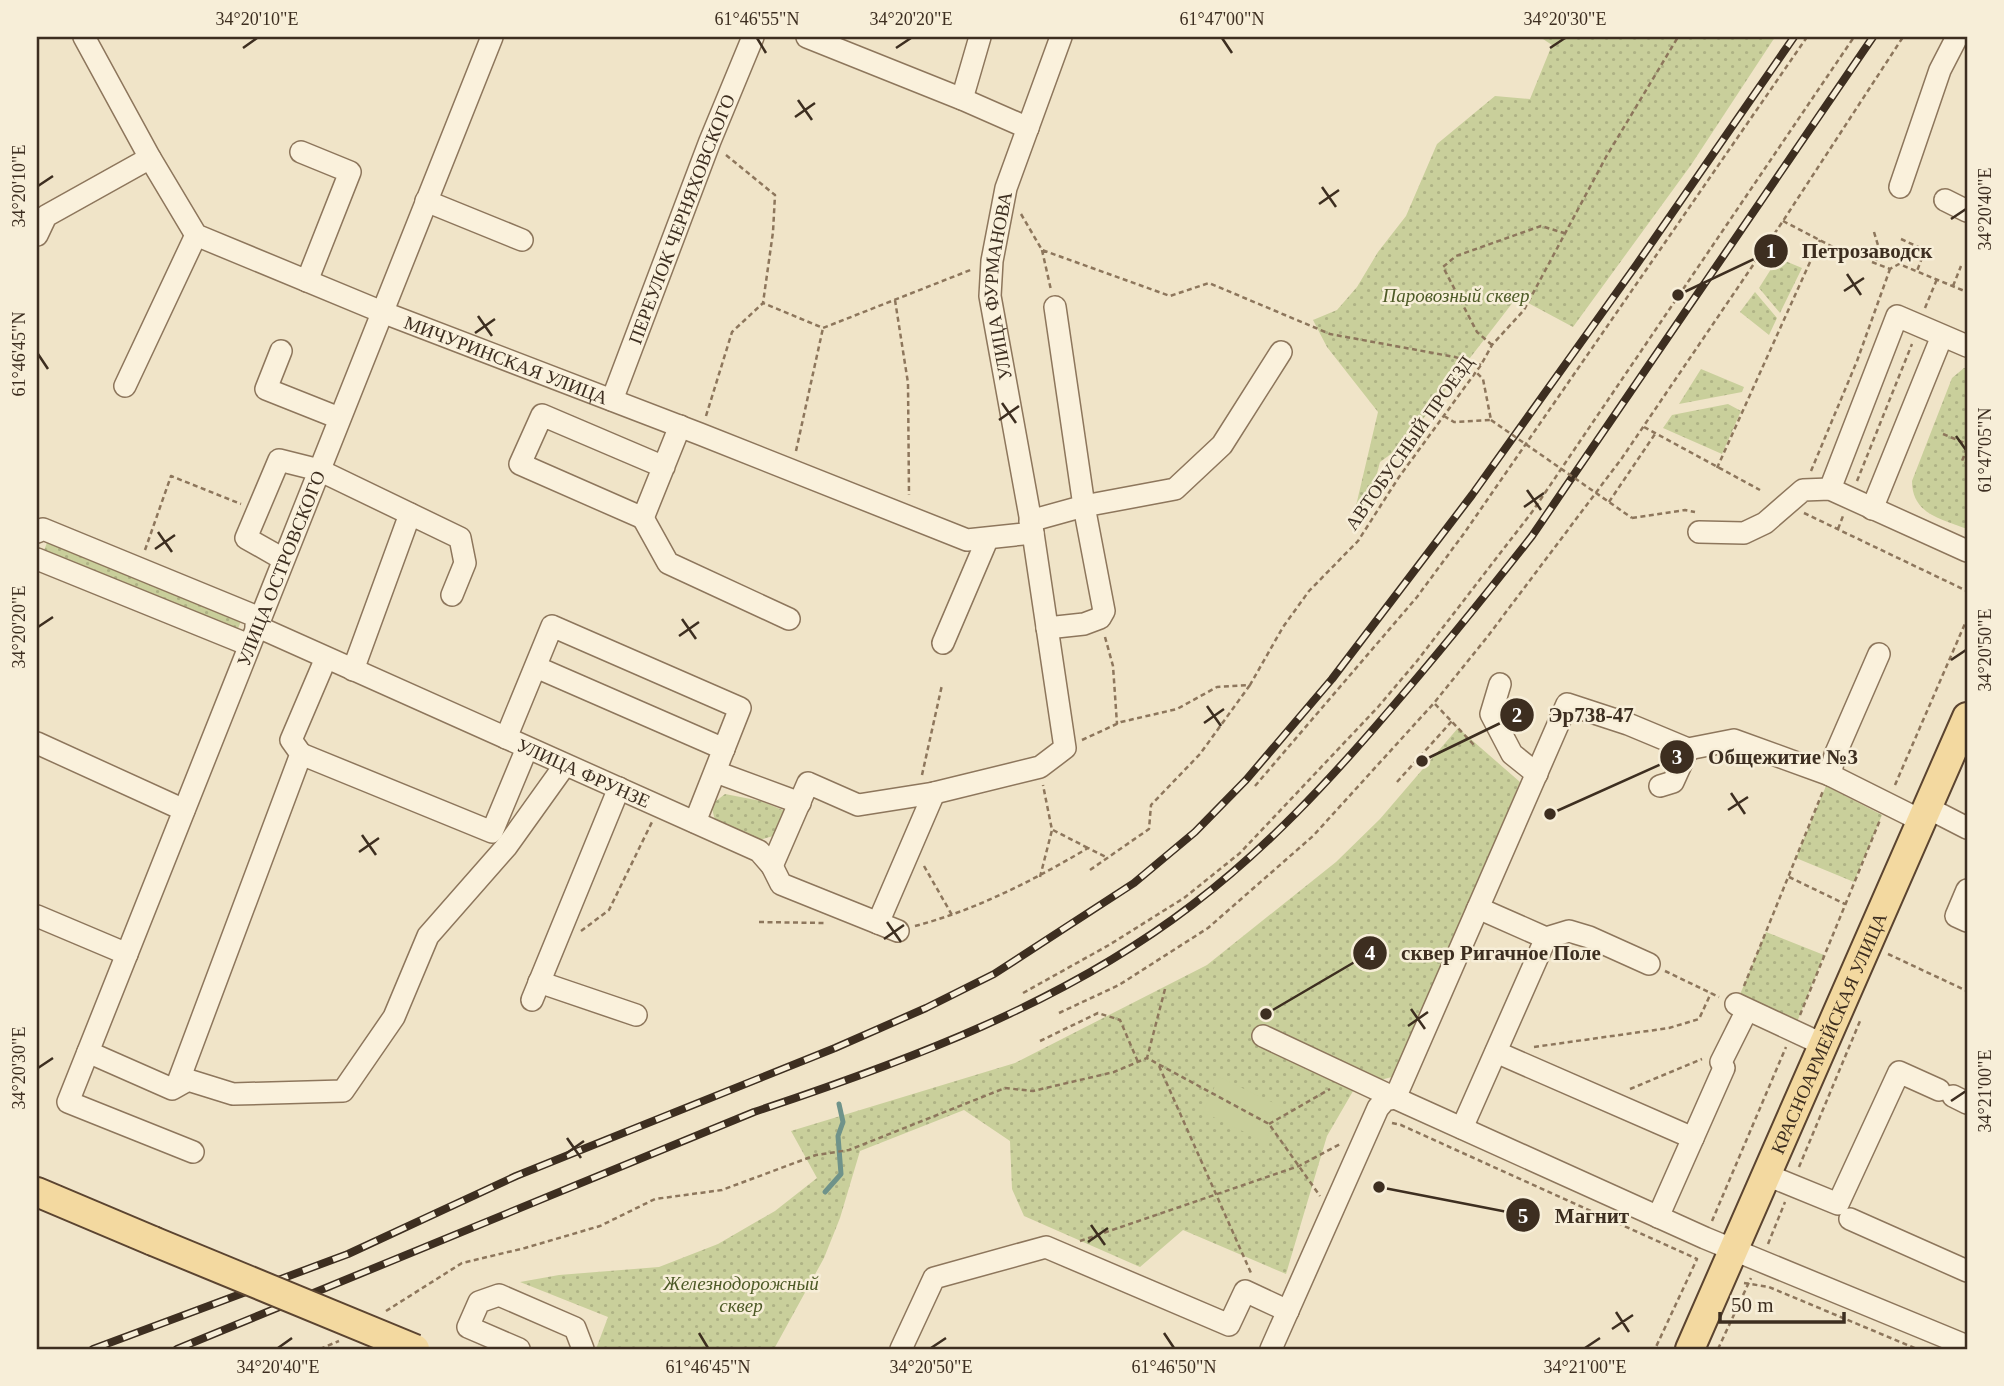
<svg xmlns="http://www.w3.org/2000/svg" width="2004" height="1386" font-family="'Times New Roman',serif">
<defs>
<pattern id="green-dots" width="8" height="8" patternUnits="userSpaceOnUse" patternTransform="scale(1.75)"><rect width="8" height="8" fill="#c9cf9b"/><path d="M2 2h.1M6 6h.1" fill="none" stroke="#aeb285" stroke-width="1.8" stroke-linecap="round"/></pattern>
</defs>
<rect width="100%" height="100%" fill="#f0e4c8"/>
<path fill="url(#green-dots)" d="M1540,37H1775L1691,165L1573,327L1517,297L1402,446L1380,462L1369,504L1355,510L1378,412L1327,347L1313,320L1337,310L1357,287L1378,252L1406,216L1437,144L1495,96L1530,99L1552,45Z
M1778,258L1802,268L1780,313L1759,288Z
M1755,292L1777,318L1769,335L1740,312Z
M1964,368H1967V529C1941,519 1912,514 1912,481L1952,378Z
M1701,369L1744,387L1742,392L1679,404Z
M1728,404L1741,411L1722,454L1663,428L1672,415Z
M48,540L241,621L236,634L43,553Z
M1458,728L1520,782L1396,1076L1356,1086L1327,1136L1286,1274L1183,1230L1140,1267L1024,1216L1012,1189L1010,1141L964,1110L860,1151L840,1218L824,1258L774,1349H596L608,1317L520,1282L559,1275L659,1267L718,1244L775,1211L817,1178L791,1131L1015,1063L1207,965L1336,862L1380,819Z
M1826,786L1882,815L1854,882L1796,858Z
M725,794L761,801L785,811L773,836L759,840L715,820L711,805Z
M1766,932L1824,955L1793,1032L1736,1004Z"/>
<path fill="#c9cf9b" d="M1219,1077L1282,1107L1265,1142L1203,1112Z"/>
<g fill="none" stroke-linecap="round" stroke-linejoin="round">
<path stroke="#6f938a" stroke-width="5" d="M825,1192L841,1174L838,1136L843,1122L839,1104"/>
<g stroke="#8d765c" stroke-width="24">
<g id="minor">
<path id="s1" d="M84,37L150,158L196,235L382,312L700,434L967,540L1033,533"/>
<path d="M807,37L962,99L1028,128"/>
<path d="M962,99L980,37"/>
<path d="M301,152L350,172L307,281"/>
<path d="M1900,187L1940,70L1957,37"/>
<path d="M1945,200L1967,211"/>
<path d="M426,201L522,240"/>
<path d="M37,235L46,216L150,158"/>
<path d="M281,351L266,389L339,418"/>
<path d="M125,386L196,235"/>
<path id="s2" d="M612,400L710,141L753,37"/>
<path d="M664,467L542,415L520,464L643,518L680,426"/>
<path d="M1830,489L1897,316L1967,346"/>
<path d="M1872,509L1942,336"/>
<path d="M643,518L668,563L789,619"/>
<path d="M1030,521L1084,506L1055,307"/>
<path d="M37,532L43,529L260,618"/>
<path d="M1699,532L1744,533L1765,523L1803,490L1830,489L1967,551"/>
<path d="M37,559L249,645"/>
<path d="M283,559L246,538L279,460L319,470L460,538L465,563L452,595"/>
<path id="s3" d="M256,626L759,851L772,866L781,884L898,931"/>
<path d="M1047,628L1084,624L1100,618L1104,611L1084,506L1175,489L1222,445L1281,352"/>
<path d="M943,643L987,540"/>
<path d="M536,667L724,749"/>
<path d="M353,670L410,514"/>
<path d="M1500,684L1491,714L1512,754L1537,774"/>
<path d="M506,738L552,626L740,708L695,822"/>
<path d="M37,743L184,810"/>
<path d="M301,754L492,832L527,748"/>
<path d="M716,772L800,803"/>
<path d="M1830,775L1835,755L1879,654"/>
<path d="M1660,786L1673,782L1688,749"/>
<path d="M1928,808L1967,828"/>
<path id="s4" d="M772,866L808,783L858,805L934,793L1040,767L1065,748L1033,533L990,296L992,261L1006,188L1061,37"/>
<path d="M1967,890L1956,916L1967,921"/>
<path d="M1478,908L1546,938L1569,931L1589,937L1649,964"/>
<path d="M37,916L127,954"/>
<path d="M878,923L934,793"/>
<path d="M539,982L636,1015"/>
<path d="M532,1000L619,788"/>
<path d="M1736,1004L1824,1045"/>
<path d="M1263,1036L1395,1098L1567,704L1628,724L1688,749L1734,740L1830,775L1922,821"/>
<path d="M88,1052L172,1089L188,1080L233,1094L343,1091L394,1017L428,936L507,846L565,765"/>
<path d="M1496,1052L1693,1138"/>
<path d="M1721,1062L1747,1010"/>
<path d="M177,1085L301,754L291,740L326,658"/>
<path d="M1953,1096L1967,1103"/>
<path d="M1462,1128L1546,938"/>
<path id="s5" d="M193,1152L68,1102L492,37"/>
<path d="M1767,1175L1838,1204L1899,1072L1939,1090"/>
<path d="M1658,1217L1724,1068"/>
<path d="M1850,1219L1967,1271"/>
<path d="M519,1349L468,1327L479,1302L499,1295L575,1328L583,1349"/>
<path d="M901,1349L934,1278L1046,1247L1229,1325L1245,1291L1288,1311"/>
<path d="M1271,1349L1378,1108L1385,1100L1395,1098L1705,1238L1967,1346"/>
</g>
</g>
<g stroke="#5b4430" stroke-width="32">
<g id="major">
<path d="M37,1192L153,1241"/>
<path id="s6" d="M1690,1349L1967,717"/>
</g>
</g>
<path stroke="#8d765c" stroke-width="2.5" stroke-dasharray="5 3.5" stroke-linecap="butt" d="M726,155L775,195L773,232L763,303
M1021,214L1042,250L1170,296L1209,283L1330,334L1455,357L1481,365
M1783,221L1833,247L1857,256
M1874,232L1880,252L1875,263
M1901,239L1925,250L1917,271
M1042,250L1051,290
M1872,262L1890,269L1899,264L1967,292
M1953,286L1961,266
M895,300L908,383L909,495
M1925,308L1937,279
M1492,345L1477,332L1443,267L1456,256L1541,226L1564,233
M706,416L732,332L763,303L823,328L973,269
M1444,416L1454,422L1491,420L1483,379L1476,372
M1644,427L1760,490
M1943,434L1967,444
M1967,448L1962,461L1967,463
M796,451L823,328
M1717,468L1820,240
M1811,471L1857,361L1890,269
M1857,481L1912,344
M1609,502L1655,434
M1804,513L1967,591
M1632,518L1685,510L1695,512
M1838,529L1843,516
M145,550L171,476L241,504
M1105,637L1113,666L1117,724
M1435,704L1476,747
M1082,740L1121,722L1177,709L1217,687L1250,685L1283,627L1309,591L1358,541L1399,477L1481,365L1492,345L1524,310L1606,157L1678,37
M922,775L942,685
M1397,782L1452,721
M1895,785L1967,619
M1255,786L1417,597L1465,532L1807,37
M1053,830L1088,848
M924,866L952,915
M1090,870L1149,829L1151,805L1200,754L1250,685
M1040,877L1052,830L1043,785
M1789,877L1845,904
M759,922L824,923
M915,926C976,910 1034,880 1088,848L1108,858
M581,931L609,910L652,822
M1888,954L1967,991
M1665,971L1719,997
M1744,986L1823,791
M1165,989L1147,1058L1269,1124L1320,1196
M1023,993L1109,945L1184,898L1240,853L1378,707L1417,661L1532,512L1854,37
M1059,1013L1119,985L1208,928L1313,836L1434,703L1488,636L1622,458L1783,221L1903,37
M1800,1015L1880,820
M1040,1041L1098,1013L1120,1020L1138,1062
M1534,1047L1669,1028L1699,1019L1711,993
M1159,1066L1251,1273
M1630,1089L1702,1059
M1392,1123L1401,1125L1697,1259L1655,1349
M1269,1124L1330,1089
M1799,1167L1860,1021
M1712,1221L1786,1047
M1080,1241L1299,1166L1342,1143
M1768,1244L1785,1202
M1744,1283L1769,1287L1917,1349
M386,1311L462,1263L525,1248L600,1226L655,1199L722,1190L816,1155L849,1150L1005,1088L1033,1091L1114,1072L1147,1058
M320,1349L339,1341
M1718,1349L1751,1278"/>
<use href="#minor" stroke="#faf1dc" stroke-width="21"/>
<use href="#major" stroke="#f3d9a0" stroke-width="28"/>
<g stroke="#3d2e20" stroke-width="8">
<path id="rail" d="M93,1349L348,1254L516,1176L835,1048L926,1008L994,974L1134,883L1195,832L1246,780L1332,679L1472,495L1637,264L1794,37
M177,1349L754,1112C907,1061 1063,1004 1192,905C1266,849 1328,782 1388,712C1437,655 1485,596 1532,536L1873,37"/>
</g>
<use href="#rail" stroke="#f7eed8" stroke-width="5" stroke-dasharray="16" stroke-linecap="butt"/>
<g stroke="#5b4430" stroke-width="32" stroke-linecap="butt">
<path id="major-bridge" d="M153,1241L415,1349"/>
</g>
<path stroke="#8d765c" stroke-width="2.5" stroke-dasharray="5 3.5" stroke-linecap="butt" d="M1491,420L1632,518"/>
<use href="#major-bridge" stroke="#f3d9a0" stroke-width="28"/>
</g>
<path fill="none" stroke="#3d2e20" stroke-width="2.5" d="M757,38L766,53M1222,38L1232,53M243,48L257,38M896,48L911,38M1550,48L1565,38M798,100L812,120M795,117L815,103M38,186L53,176M1322,187L1336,207M1319,204L1339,190M1951,219L1966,209M1847,274L1861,295M1844,291L1864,278M478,316L492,336M475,333L495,319M38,354L48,369M1002,403L1016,423M999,420L1019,406M1956,436L1966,450M1527,490L1541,510M1524,507L1544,493M158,532L172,552M155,549L175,535M682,619L696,639M38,627L53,617M679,636L699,622M1951,660L1966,650M1207,706L1221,726M1204,723L1224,709M1731,793L1745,814M1728,810L1748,797M362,835L376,855M359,852L379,838M887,922L901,942M884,939L904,925M1411,1009L1425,1029M1408,1026L1428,1012M38,1068L53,1058M1951,1101L1966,1091M567,1138L581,1158M564,1155L584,1141M1091,1225L1105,1245M1088,1242L1108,1228M1616,1312L1629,1332M1612,1329L1633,1315M699,1333L708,1348M1164,1333L1174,1348M278,1348L292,1338M931,1348L946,1338M1585,1348L1600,1338"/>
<g text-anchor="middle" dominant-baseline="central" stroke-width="5" stroke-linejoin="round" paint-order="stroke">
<g font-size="19" fill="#3d2e20" stroke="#f7eed8">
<text stroke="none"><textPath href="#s2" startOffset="194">ПЕРЕУЛОК ЧЕРНЯХОВСКОГО</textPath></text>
<text stroke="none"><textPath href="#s4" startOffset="831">УЛИЦА ФУРМАНОВА</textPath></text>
<text stroke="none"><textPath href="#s1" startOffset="562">МИЧУРИНСКАЯ УЛИЦА</textPath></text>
<text transform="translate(1409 443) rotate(-55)">АВТОБУСНЫЙ ПРОЕЗД</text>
<text stroke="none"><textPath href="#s5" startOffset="709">УЛИЦА ОСТРОВСКОГО</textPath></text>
<text stroke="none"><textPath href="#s3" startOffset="359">УЛИЦА ФРУНЗЕ</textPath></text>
<text stroke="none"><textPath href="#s6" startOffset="345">КРАСНОАРМЕЙСКАЯ УЛИЦА</textPath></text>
</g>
<g font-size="19" font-style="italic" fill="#4d5a26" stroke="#f7eed8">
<text x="1456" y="295">Паровозный сквер</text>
<text x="741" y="1283">Железнодорожный<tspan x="741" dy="22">сквер</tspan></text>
</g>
</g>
<path fill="none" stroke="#3d2e20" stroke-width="2.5" d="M1678 295L1771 251M1422 761L1517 715M1550 814L1677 757M1266 1014L1370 953M1379 1187L1523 1215"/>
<g fill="#3d2e20" stroke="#f7eed8" stroke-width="2.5">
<circle cx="1678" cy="295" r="7"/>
<circle cx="1422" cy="761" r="7"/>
<circle cx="1550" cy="814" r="7"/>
<circle cx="1266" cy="1014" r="7"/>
<circle cx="1379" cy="1187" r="7"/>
<circle cx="1771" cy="251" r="18"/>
<circle cx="1517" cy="715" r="18"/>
<circle cx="1677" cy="757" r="18"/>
<circle cx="1370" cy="953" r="18"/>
<circle cx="1523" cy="1215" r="18"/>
</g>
<g font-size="21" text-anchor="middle" font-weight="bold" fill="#fff">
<text x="1771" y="258">1</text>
<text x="1517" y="722">2</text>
<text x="1677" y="764">3</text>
<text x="1370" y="960">4</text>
<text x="1523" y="1223">5</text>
</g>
<g font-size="21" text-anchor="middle" font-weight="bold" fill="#3d2e20" stroke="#f7eed8" stroke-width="5" stroke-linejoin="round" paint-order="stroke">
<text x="1867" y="258">Петрозаводск</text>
<text x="1591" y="722">Эр738-47</text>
<text x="1783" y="764">Общежитие №3</text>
<text x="1501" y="960">сквер Ригачное Поле</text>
<text x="1592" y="1223">Магнит</text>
</g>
<rect width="2004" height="1386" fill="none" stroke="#f7eed8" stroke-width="77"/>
<path d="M1720 1312v10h124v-10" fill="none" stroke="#3d2e20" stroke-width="3.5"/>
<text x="1731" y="1312" font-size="21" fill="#3d2e20" stroke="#f7eed8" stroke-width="5" paint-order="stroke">50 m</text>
<rect x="38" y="38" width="1928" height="1310" fill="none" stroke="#3d2e20" stroke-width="2.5"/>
<g font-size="18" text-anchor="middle" fill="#3d2e20">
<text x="257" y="25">34°20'10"E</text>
<text x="757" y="25">61°46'55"N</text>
<text x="911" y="25">34°20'20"E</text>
<text x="1222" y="25">61°47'00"N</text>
<text x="1565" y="25">34°20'30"E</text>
<text transform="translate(19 186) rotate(-90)" y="6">34°20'10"E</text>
<text transform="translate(1985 209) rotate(-90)" y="6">34°20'40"E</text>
<text transform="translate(19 354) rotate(-90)" y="6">61°46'45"N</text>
<text transform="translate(1985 450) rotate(-90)" y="6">61°47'05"N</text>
<text transform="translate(19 627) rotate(-90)" y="6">34°20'20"E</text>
<text transform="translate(1985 650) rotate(-90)" y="6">34°20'50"E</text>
<text transform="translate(19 1068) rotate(-90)" y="6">34°20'30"E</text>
<text transform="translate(1985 1091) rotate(-90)" y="6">34°21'00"E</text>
<text x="278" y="1373">34°20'40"E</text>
<text x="708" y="1373">61°46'45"N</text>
<text x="931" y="1373">34°20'50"E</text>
<text x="1174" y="1373">61°46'50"N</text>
<text x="1585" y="1373">34°21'00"E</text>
</g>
</svg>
